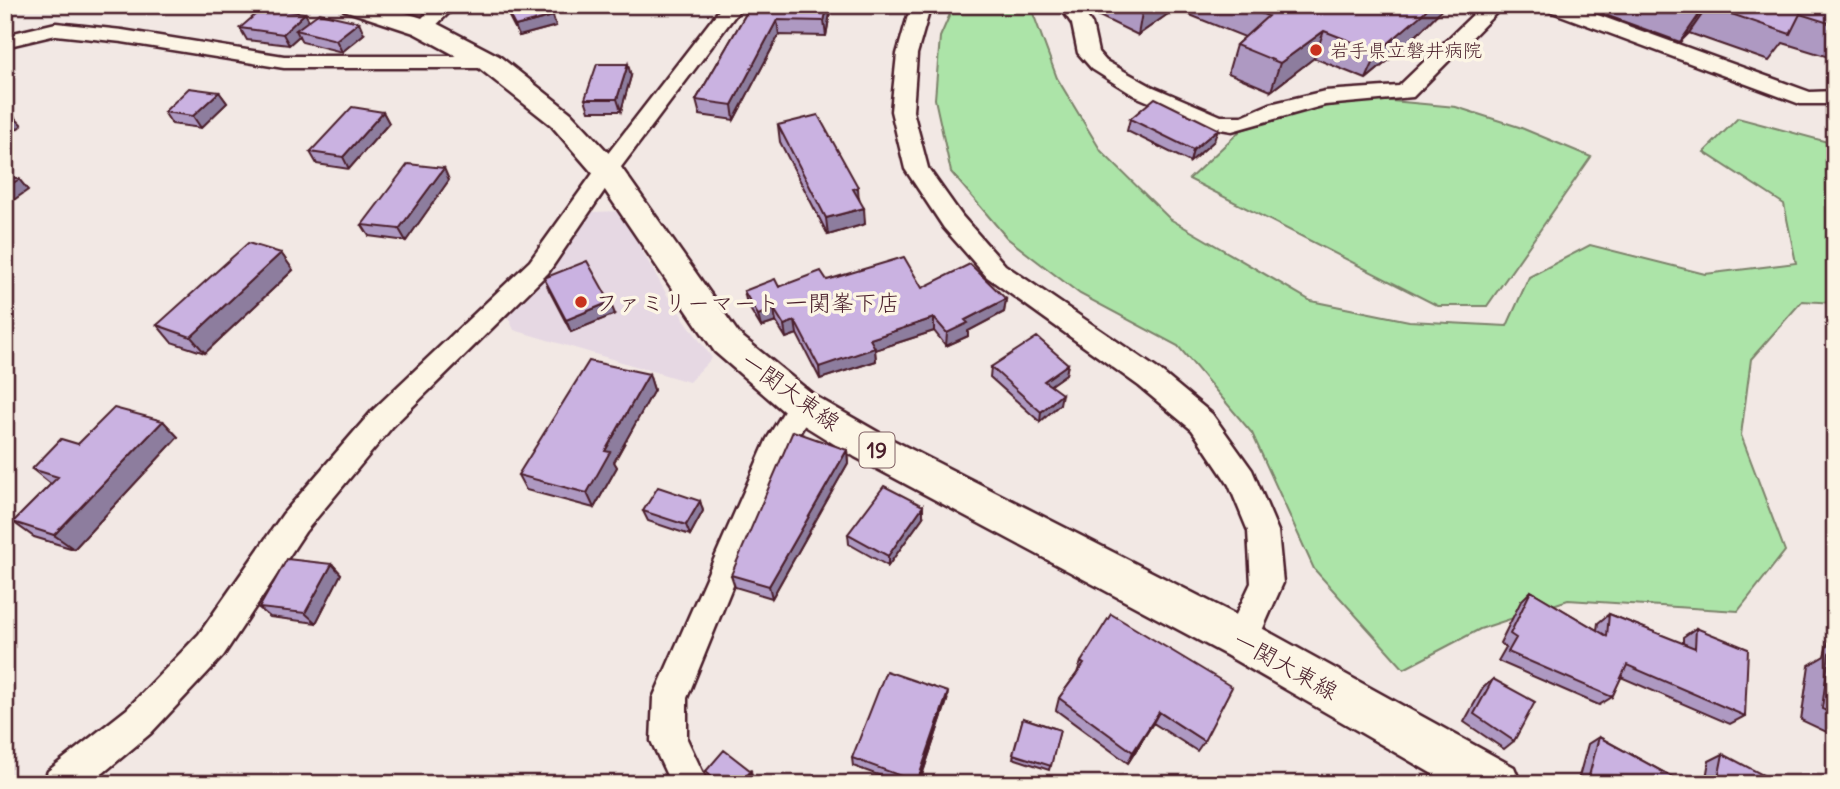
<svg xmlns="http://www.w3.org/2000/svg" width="1840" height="789" font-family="Delius,'Klee One',sans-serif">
<rect width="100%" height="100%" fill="#f2e8e4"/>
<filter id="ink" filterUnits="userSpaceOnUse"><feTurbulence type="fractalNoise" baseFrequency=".0143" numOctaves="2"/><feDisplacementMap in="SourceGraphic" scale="14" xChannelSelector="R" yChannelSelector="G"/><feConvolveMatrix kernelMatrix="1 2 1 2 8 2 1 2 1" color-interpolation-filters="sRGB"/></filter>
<g filter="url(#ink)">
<path fill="#e6d8e3" d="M620,211L667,295L712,358L689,382L514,330L508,317L593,212Z"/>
<path fill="#ace4a8" stroke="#7b826a" stroke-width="2" d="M954,5H1030L1057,78L1101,151L1170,219L1311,301L1409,321L1507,326L1529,277L1590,245L1705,274L1796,263L1784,204L1704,152L1738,118L1835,144V303L1802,301L1751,359L1741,435L1785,551L1738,611L1568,600L1480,629L1404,669L1314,569L1252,433L1178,346L1080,294L1007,238L951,172L935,99L940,37Z
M1381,100L1456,107L1519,127L1591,157L1487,306H1438L1189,179L1241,130L1311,108Z"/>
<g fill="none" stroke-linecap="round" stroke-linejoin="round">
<g stroke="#4a1f2b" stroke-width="5">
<path id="minor" d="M435,5H457L430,31H416L413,27Z
M723,5H743L615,175L548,273L393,426L305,532L223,656L151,733L90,784H43L48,771L127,709L199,634L283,514L373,410L530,261L599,165Z
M911,5H931L917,54L913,111L928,168L962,216L1005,265L1159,370L1212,414L1252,470L1278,531L1283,583L1253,651L1241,656L1229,651L1224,640L1251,583L1248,531L1229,485L1192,430L1139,386L987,277L944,228L905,169L891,111L897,54Z
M1059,5H1079L1092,24L1098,52L1106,61L1151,86L1221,116H1242L1270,104L1325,91L1399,86L1483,5H1504L1413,97L1325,105L1232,131L1209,127L1135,96L1092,69L1078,53L1072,24Z
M1541,5H1570L1810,92L1835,91V104H1800L1544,9Z
M56,23L122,30L284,56H489L496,58L499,62L496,66L489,68H284L122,42L56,35L5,47V35Z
M802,395L812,398L816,406L793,444L758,523L687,698V739L708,784H671L651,741L653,698L767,439L792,398Z"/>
</g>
<g stroke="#4a1f2b" stroke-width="5">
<path id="major" d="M340,5H380L432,21L499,56L571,113L618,163L739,334L815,396L883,435L1256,625L1514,767L1521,784H1450L1226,655L855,457L789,416L715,352L596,177L551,125L479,68L414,33L344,10Z"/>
</g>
<use href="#minor" fill="#fcf5e5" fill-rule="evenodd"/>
<use href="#major" fill="#fcf5e5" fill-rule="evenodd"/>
</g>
<path fill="#ae99c2" stroke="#4a1f2b" stroke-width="2" d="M503,5H559L561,10L551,13L556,26L519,36Z
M751,5H830V13L826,36L779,35L734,120L700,115L696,100Z
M1099,5H1446L1408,44L1366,79L1314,58L1271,91L1228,73L1236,45L1245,37L1175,9L1138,35L1097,15Z
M1578,5H1835V59L1783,43L1769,61L1689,33L1680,42Z
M309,20L364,34L342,52L302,42L299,36L289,45L247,40L240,28Z
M631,76L621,111H589L585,99Z
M219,92L227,103L201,128L172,124L164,112Z
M383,112L389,123L349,169L317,164L310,152Z
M1130,119L1214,141L1190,162L1127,131Z
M778,125L859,198L865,224L828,235L780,142Z
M449,180L406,241L369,236L362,225Z
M281,253L293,270L205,353L171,342L157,325Z
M544,278L615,314L571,332L549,290Z
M827,280L922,288L1006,299L1004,312L968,331V336L946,346L934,331L875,350L876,361L820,379L797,334L786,338L776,322L761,327L747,304L744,291Z
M1068,364L1066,374L1050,385L1060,404L1040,422L990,377L991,367Z
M649,374L654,390L614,462L617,467L594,508L526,490L518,475Z
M163,421L178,437L74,549L34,537L13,522L51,484L32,469L78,444Z
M847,450L848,463L772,598L735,587L731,575Z
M700,501L703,511L690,535L648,521L643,511Z
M923,517L888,566L849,544L848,534Z
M332,564L341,574L316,623L270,617L259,608Z
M1531,591L1597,630L1598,623L1609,614L1683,644V637L1696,628L1745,716L1730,724L1621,677L1612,697L1599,705L1498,661L1506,647L1500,643L1521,601Z
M1835,615V736L1801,720L1809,665L1824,656Z
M1081,662L1204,741L1197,751L1153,723L1128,763L1056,710L1059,698L1077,673Z
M1493,679L1514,741L1504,749L1464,722L1483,688Z
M947,701L919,784H903L853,766L852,758Z
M1023,718L1060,730L1049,770L1013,758Z
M1599,737L1685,784H1577L1588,744Z
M1723,754L1762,784H1705L1709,761Z
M706,771L752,775L745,784H718L708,775Z"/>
<path fill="#8d7d9e" stroke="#4a1f2b" stroke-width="2" d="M547,5H559L561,10L549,13Z
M828,5H830V13L826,36L824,21Z
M1146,5H1176L1175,9L1138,35L1143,7Z
M1431,5H1446L1408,44L1366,79L1378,52Z
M1708,6L1689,33L1680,42L1699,15Z
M305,13L311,24L296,30L299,36L289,45L283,34Z
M553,16L556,26L519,36L515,26Z
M777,20L779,35L734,120L732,105Z
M359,22L364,34L342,52L336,40Z
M1324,31L1314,58L1271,91L1280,63Z
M628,64L631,76L621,111L617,99Z
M219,92L227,103L201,128L193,116Z
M383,112L389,123L349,169L343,157Z
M12,115L22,125L5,139V120Z
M1218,129L1214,141L1190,162L1193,150Z
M444,168L449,180L406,241L399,229Z
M19,179L28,190L5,206V188Z
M858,187L859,204L853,189Z
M864,208L865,224L828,235L826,218Z
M281,253L293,270L205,353L191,337Z
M1006,299L1004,312L968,331V336L946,346L947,333L965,320Z
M610,302L615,314L571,332L566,320Z
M774,309L776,322L761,327L758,315Z
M934,318V331L875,350L876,361L820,379L819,367L870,339Z
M795,321L797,334L786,338L784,325Z
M1068,364L1066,374L1042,391L1044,381Z
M649,374L654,390L614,462L617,467L594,508L587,493L605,451Z
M1062,394L1060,404L1040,422L1041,412Z
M163,421L178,437L74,549L54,535Z
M847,450L848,463L772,598L769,586Z
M700,501L703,511L690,535L686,525Z
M923,506V517L888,566V556Z
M332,564L341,574L316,623L305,613Z
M948,692L947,701L919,784H917Z
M1159,712L1153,723L1128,763L1133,752Z
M751,771L752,775L745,784H740Z"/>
<path fill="#cab2e1" stroke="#4a1f2b" stroke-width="2" d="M504,5H547L553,16L515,26Z
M751,5H828L824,21L777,20L732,105L696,100Z
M1240,5H1431L1420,16L1378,52L1324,31L1280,63L1236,45L1268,16Z
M1671,5H1835V25L1800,14L1790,34L1708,6L1699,15Z
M263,8L305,13L283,34L240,28Z
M319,13L359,22L336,40L296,30Z
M597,64H628L617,99H585Z
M189,88L219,92L193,116L164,112Z
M1155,98L1218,129L1193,150L1130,119Z
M352,107L383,112L343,157L310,152Z
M5,114L12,115L5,120Z
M818,115L858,187L853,189L864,208L826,218L778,125Z
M408,164L444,168L399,229L362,225Z
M5,175L19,179L5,188Z
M248,243L281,253L191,337L157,325Z
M904,257L922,288L970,264L1006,299L965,320L968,323L947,333L934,318L870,339L875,348L819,367L795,321L784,325L774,309L758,315L744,291L775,279L779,287L821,271L827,280Z
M587,261L610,302L566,320L544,278Z
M1037,337L1068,364L1044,381L1062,394L1041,412L991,367Z
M589,361L649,374L605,451L610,452L587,493L518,475Z
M114,408L163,421L54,535L13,522L58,477L32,469L61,439L78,444Z
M793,431L847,450L769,586L731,575Z
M884,486L923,506L888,556L848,534Z
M658,487L700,501L686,525L643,511Z
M287,559L332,564L305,613L259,608Z
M1531,591L1607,636L1609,614L1695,648L1696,628L1748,649L1745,716L1627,665L1612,697L1508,652L1516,638L1510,634Z
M1111,614L1232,687L1204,741L1159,712L1133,752L1059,698L1084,664L1081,662Z
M1829,653L1835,656V715L1822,709Z
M886,671L948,692L917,782L852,758Z
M1493,679L1535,702L1514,741L1474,714Z
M1023,718L1060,730L1051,766L1013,754Z
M1599,737L1685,784H1587Z
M724,750L751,771L740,784H721L706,771Z
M1723,754L1763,775L1762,784H1717Z"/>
</g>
<g fill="#c8321e" stroke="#fcf5e5" stroke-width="2.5">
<circle cx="1316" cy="50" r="7"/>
<circle cx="581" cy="302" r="7"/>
</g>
<g text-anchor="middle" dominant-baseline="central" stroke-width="7" stroke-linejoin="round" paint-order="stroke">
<g font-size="19" fill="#4a1f2b" stroke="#fcf5e5" text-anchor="start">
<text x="1330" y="50">岩手県立磐井病院</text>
</g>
<rect fill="#fcf5e5" stroke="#7f5f63" stroke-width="2" x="859.5" y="432.5" width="35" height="35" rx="5"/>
<g font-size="21" font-weight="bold" fill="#4a1f2b">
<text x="877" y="450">19</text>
</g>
<g font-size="23" fill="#4a1f2b" stroke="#fcf5e5" text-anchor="start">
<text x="595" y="302">ファミリーマート 一関峯下店</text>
</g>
<g font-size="23" fill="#4a1f2b" stroke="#fcf5e5">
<text transform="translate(791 391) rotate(36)">一関大東線</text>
<text transform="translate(1286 665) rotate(29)">一関大東線</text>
</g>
</g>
<rect width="1840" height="789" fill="none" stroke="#fcf5e5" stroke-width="28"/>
<rect x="14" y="14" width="1812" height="761" fill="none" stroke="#4a1f2b" stroke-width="2.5" filter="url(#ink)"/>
</svg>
